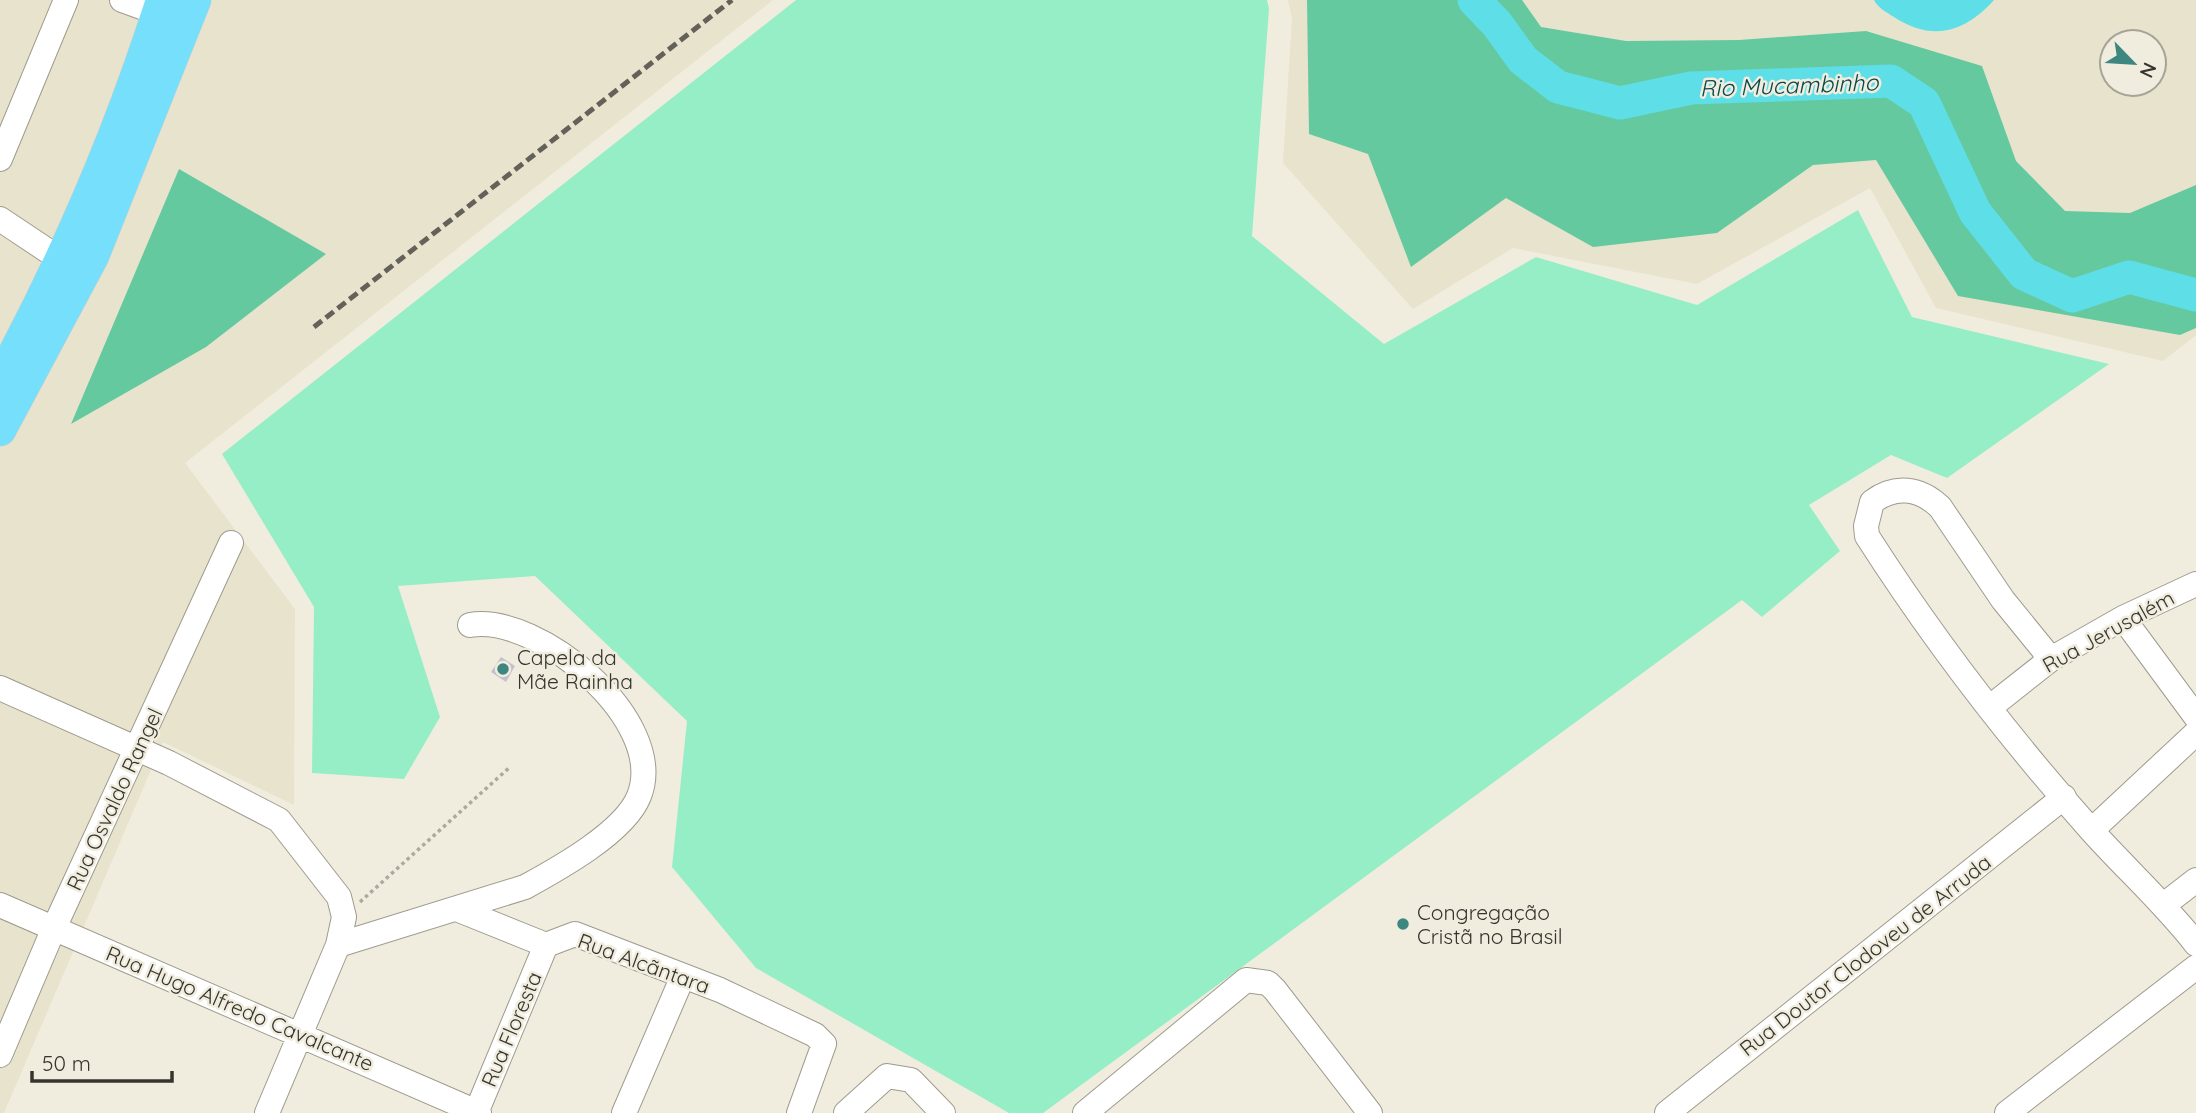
<svg xmlns="http://www.w3.org/2000/svg" width="2196" height="1113" font-family="Quicksand,sans-serif">
<rect width="100%" height="100%" fill="#f1edde"/>
<path fill="#e8e3cc" fill-rule="evenodd" d="M0,0H773L185,463L295,609L294,805L163,742L4,1113H0Z
M1288,0H2196V335L2163,361L1936,308L1870,188L1697,284L1513,248L1413,309L1283,163L1292,19ZM2112,42H2154V84H2112Z"/>
<path fill="#96eec7" d="M796,0H1267L1269,9L1252,236L1384,344L1536,257L1697,305L1858,210L1912,317L2109,364L1947,478L1891,455L1809,505L1840,551L1762,617L1742,600L1043,1113H1009L756,968L672,867L687,721L535,576L398,586L440,717L404,779L312,773L314,607L222,454Z"/>
<path fill="#65c99f" d="M1307,0H1522L1541,27L1626,41L1739,40L1866,31L1982,66L2016,161L2065,211L2130,213L2196,185V328L2180,335L1958,296L1876,160L1813,165L1717,233L1593,247L1506,198L1411,267L1368,154L1309,134Z
M179,169L326,254L206,347L71,424Z"/>
<path fill="#5edee7" d="M1874,0H1994C1964,33 1932,42 1894,17C1886,12 1878,8 1874,0Z"/>
<g fill="none" stroke-linecap="round" stroke-linejoin="round">
<path stroke="#5edee7" stroke-width="33" d="M1474,0L1497,24L1523,60L1558,87L1620,103L1691,88L1891,81L1924,103L1975,212L2024,274L2072,296L2129,277L2196,295"/>
</g>
<path fill="#c4c0ce" d="M501,657L515,666L506,682L491,672Z"/>
<g fill="none" stroke-linecap="round" stroke-linejoin="round">
<g stroke="#9e9b8d" stroke-width="26">
<path id="minor" d="M122,0L158,13
M0,159L66,0
M0,219L60,259
M2123,618L2196,717
M2051,659L2003,600L1940,507C1920,488 1895,484 1872,502L1866,526L1867,536C1933,639 2010,739 2091,830C2126,869 2164,903 2196,944
M0,688L169,763L279,820L339,897L344,917L338,945L267,1113
M1989,708L2051,659L2123,618L2196,584
M2092,830L2196,733
M2165,904L2196,880
M0,905L479,1113
M459,910L546,945L575,934L720,990L815,1035L824,1044L799,1113
M338,945L525,887C558,869 625,832 639,796C669,721 538,613 470,625
M0,1055L54,928L231,543
M476,1113L546,945
M624,1113L683,976
M846,1113L887,1076L911,1080L943,1113
M1085,1113L1246,980L1268,983L1275,990L1370,1113
M1667,1113L2064,797
M2007,1113L2196,967"/>
</g>
<g stroke="#cfcecd" stroke-width="33">
<path id="major" d="M0,380C65,260 121,130 162,0
M0,430L93,256L195,0"/>
</g>
<path stroke="#aca99d" stroke-width="3.5" stroke-dasharray="3.5 3.5" stroke-linecap="butt" d="M360,902L510,767"/>
<use href="#minor" stroke="#fff" stroke-width="24"/>
<use href="#major" stroke="#76dffc" stroke-width="32"/>
<path stroke="#636159" stroke-width="5" stroke-dasharray="10 5" stroke-linecap="butt" d="M314,327L732,0"/>
</g>
<g fill="#3e8680" stroke="#f1edde" stroke-width="2.5">
<circle cx="503" cy="669" r="7"/>
<circle cx="1403" cy="924" r="7"/>
</g>
<g text-anchor="middle" dominant-baseline="central" stroke-width="5" stroke-linejoin="round" paint-order="stroke">
<g font-size="21" fill="#36342e" stroke="#f1edde">
<text transform="translate(2108 631) rotate(-29)">Rua Jerusalém</text>
<text transform="translate(114 799) rotate(-65)">Rua Osvaldo Rangel</text>
<text transform="translate(1865 955) rotate(-38)">Rua Doutor Clodoveu de Arruda</text>
<text transform="translate(644 963) rotate(20)">Rua Alcãntara</text>
<text transform="translate(240 1008) rotate(23)">Rua Hugo Alfredo Cavalcante</text>
<text transform="translate(511 1029) rotate(-67)">Rua Floresta</text>
</g>
<g font-size="21" fill="#36342e" stroke="#f1edde" text-anchor="start">
<text x="517" y="657">Capela da<tspan x="517" dy="24">Mãe Rainha</tspan></text>
<text x="1417" y="912">Congregação<tspan x="1417" dy="24">Cristã no Brasil</tspan></text>
</g>
<g font-size="23" font-style="italic" fill="#0a474a" stroke="#f1edde">
<text transform="translate(1789 85) rotate(-2)">Rio Mucambinho</text>
</g>
</g>
<g transform="translate(2133 63) rotate(115)"><circle r="33" fill="#f1edde" stroke="#a6a398" stroke-width="2"/>
<path d="M0-5L12 26L0 18L-12 26Z" fill="#3e8680"/>
<text y="-10" font-size="19" font-weight="bold" text-anchor="middle" fill="#36342e">N</text>
</g>
<path d="M32 1071v10h140v-10" fill="none" stroke="#36342e" stroke-width="3.5"/>
<text x="42" y="1071" font-size="21" fill="#36342e" stroke="#f1edde" stroke-width="5" paint-order="stroke">50 m</text>
</svg>
